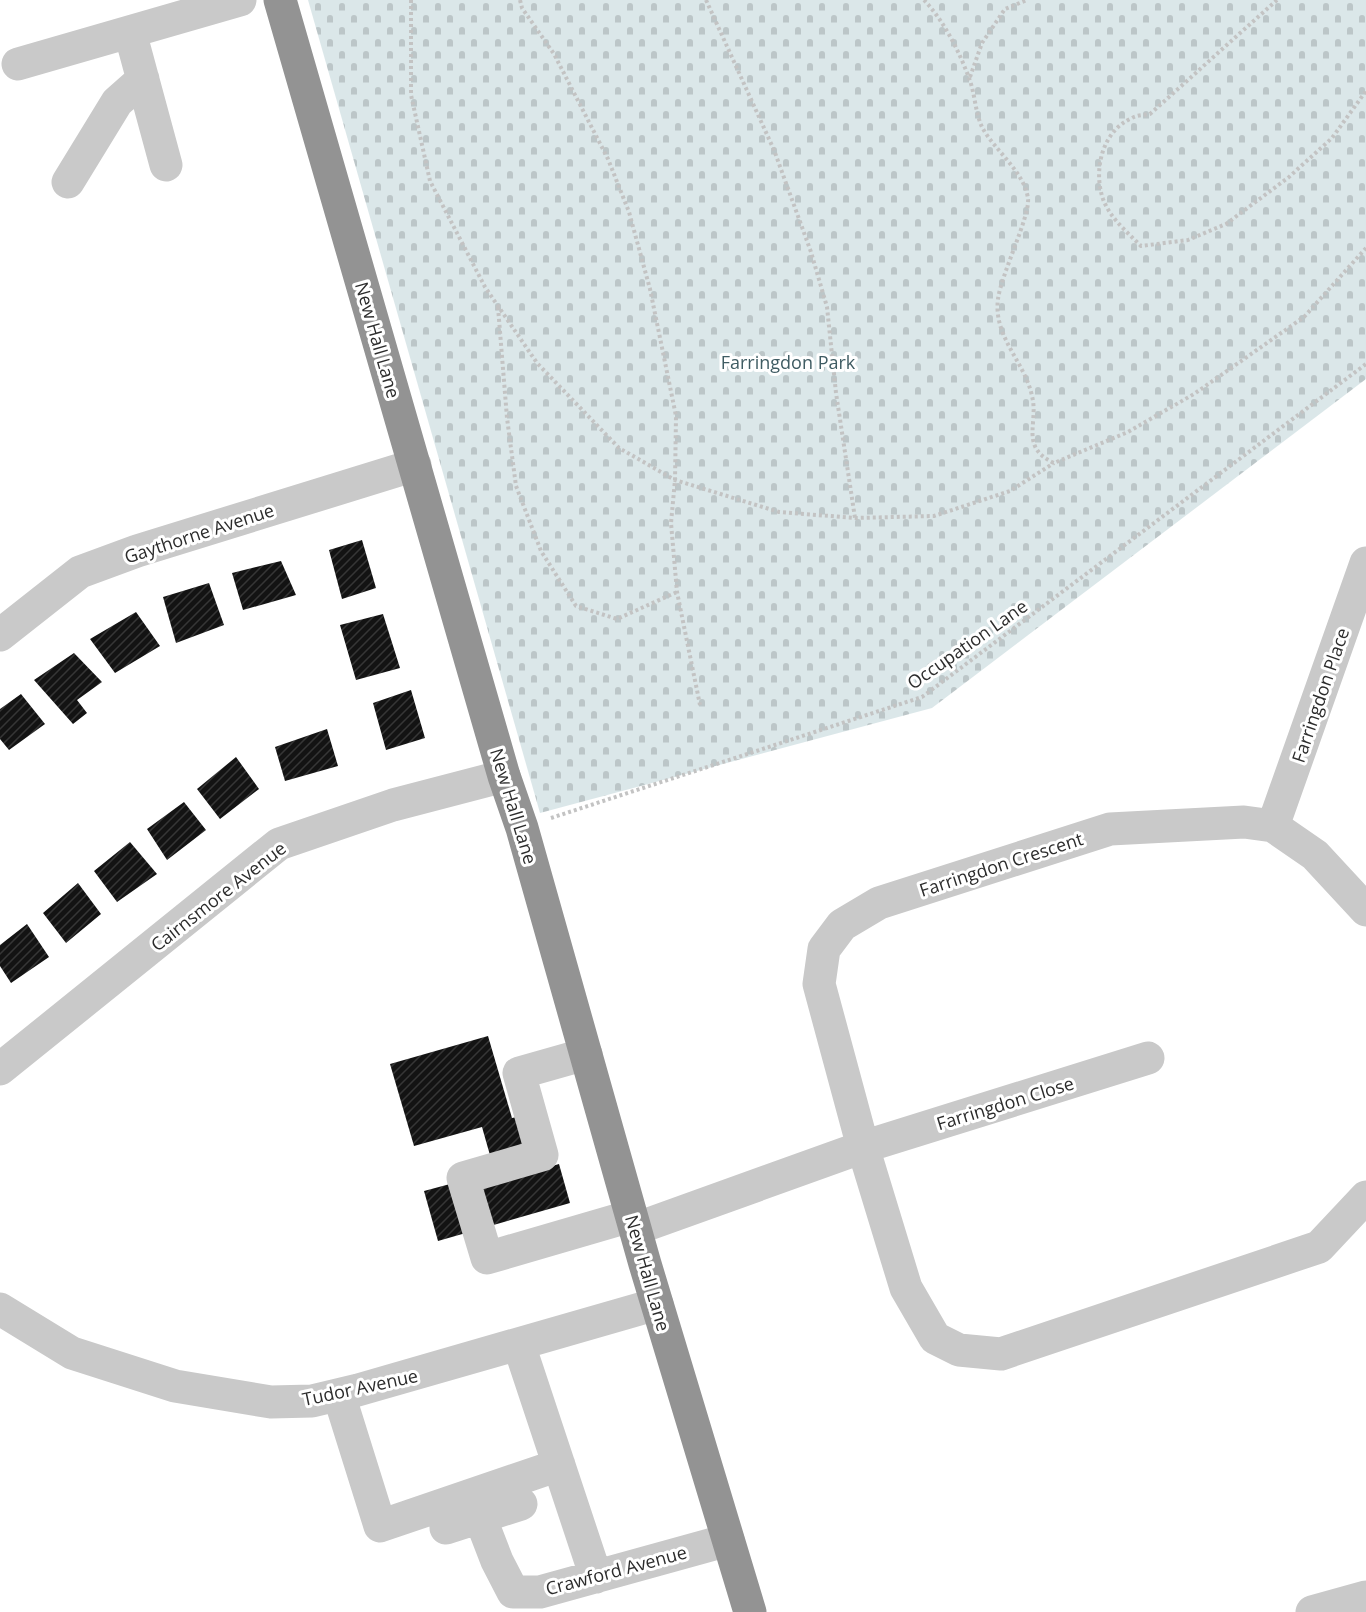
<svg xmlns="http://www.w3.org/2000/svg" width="1366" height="1612" font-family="'Open Sans',sans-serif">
<defs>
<pattern id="cemetery-stones" width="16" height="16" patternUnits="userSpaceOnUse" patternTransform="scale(1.5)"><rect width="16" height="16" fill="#dbe7e9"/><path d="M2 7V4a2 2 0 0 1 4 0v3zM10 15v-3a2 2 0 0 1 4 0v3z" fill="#bcc6c8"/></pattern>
<pattern id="building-hatch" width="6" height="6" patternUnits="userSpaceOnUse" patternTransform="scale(1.5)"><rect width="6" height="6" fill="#131313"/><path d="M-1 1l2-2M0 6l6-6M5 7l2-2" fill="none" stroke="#363636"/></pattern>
</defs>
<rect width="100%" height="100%" fill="#fff"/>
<path fill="url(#cemetery-stones)" d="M308,0H1366V379L932,708L540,813Z"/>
<path fill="url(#building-hatch)" d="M362,540L376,588L342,599L329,550Z
M281,561L296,595L243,610L232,573Z
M209,583L224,625L176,643L163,597Z
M136,612L160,646L115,673L90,639Z
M383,614L400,668L356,680L340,625Z
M74,653L102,682L77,700L87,713L73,724L34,680Z
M411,690L425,738L386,750L373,703Z
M21,694L45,724L9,750L0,739V709Z
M327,729L338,766L285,781L275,747Z
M236,757L259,789L220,819L197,789Z
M184,802L206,830L167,860L147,829Z
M130,842L157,874L117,902L94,871Z
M78,883L101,914L66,943L43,913Z
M27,924L49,957L11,983L0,966V945Z
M488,1036L512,1118L517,1117L532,1172L559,1164L570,1203L438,1241L424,1191L450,1184L497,1180L482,1127L414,1146L390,1064Z"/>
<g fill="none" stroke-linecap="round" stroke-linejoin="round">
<path stroke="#c3c3c3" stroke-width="4" stroke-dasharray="3 3" stroke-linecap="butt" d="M411,0V95L430,181L485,287L537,363L619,448L675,480L779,512L855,518L934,516L1010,491L1054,463
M520,0L522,8L554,54L608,159L629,212L650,289L676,416L675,480L671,523L677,592L700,705
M706,0L774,150L811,252L827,307L836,393L855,518
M924,0C944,21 959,51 969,78C975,93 975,112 982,127C994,150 1025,172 1028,199C1030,216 1001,275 998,299C993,337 1025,362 1032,396C1039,423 1019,447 1054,463L1128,432L1194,394L1304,317L1366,248
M1277,0L1150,114C1144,115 1137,115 1132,118C1102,131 1093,170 1103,199C1110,218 1127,232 1141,246L1188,240L1226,224L1289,177L1332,138L1366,91
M970,77L982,43L1005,9L1027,0
M498,307L507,418L516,486L541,551L576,606L617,619L677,592
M551,818L922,697L1366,364"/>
<path stroke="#c9c9c9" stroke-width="33" d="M130,32L166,165
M18,64L240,0
M68,182L117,102L143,79
M0,635L80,572L137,551L415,465
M1273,826L1366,563
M1366,910L1315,855L1273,826L1244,822L1110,829L879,903L842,925L824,949L819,984L863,1147L906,1288L935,1338L959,1350L1001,1354L1319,1247L1366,1197
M586,1054L519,1073L542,1155L463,1178L487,1258L631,1216
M0,1069L279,844L393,805L504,776
M635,1229L863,1147L1148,1058
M0,1309L72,1353L175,1386L271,1402L312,1401L358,1390L657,1304
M519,1345L596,1577
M339,1395L380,1526L559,1465
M480,1517L497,1561L513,1592H540L728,1540
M446,1528L521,1504
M1312,1612L1366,1597"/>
<path stroke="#939393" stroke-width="33" d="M280,0L504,776L522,828L645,1264L750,1612"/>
</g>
<g text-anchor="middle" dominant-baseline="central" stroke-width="6" stroke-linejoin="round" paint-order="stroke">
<g font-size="18" fill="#2c2c2c" stroke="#fff">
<text transform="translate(378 340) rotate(74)">New Hall Lane</text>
<text transform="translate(199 533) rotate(-18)">Gaythorne Avenue</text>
<text transform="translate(967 644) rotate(-35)">Occupation Lane</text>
<text transform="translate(1320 695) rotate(-71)">Farringdon Place</text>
<text transform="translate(514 806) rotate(73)">New Hall Lane</text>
<text transform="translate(1001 864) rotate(-18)">Farringdon Crescent</text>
<text transform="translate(218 896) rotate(-38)">Cairnsmore Avenue</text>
<text transform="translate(1005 1103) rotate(-17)">Farringdon Close</text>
<text transform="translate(648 1273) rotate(74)">New Hall Lane</text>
<text transform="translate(360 1387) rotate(-12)">Tudor Avenue</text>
<text transform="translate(616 1570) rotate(-15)">Crawford Avenue</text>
</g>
<g font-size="18" fill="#3f5c63" stroke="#fff">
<text x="788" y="362">Farringdon Park</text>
</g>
</g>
</svg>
